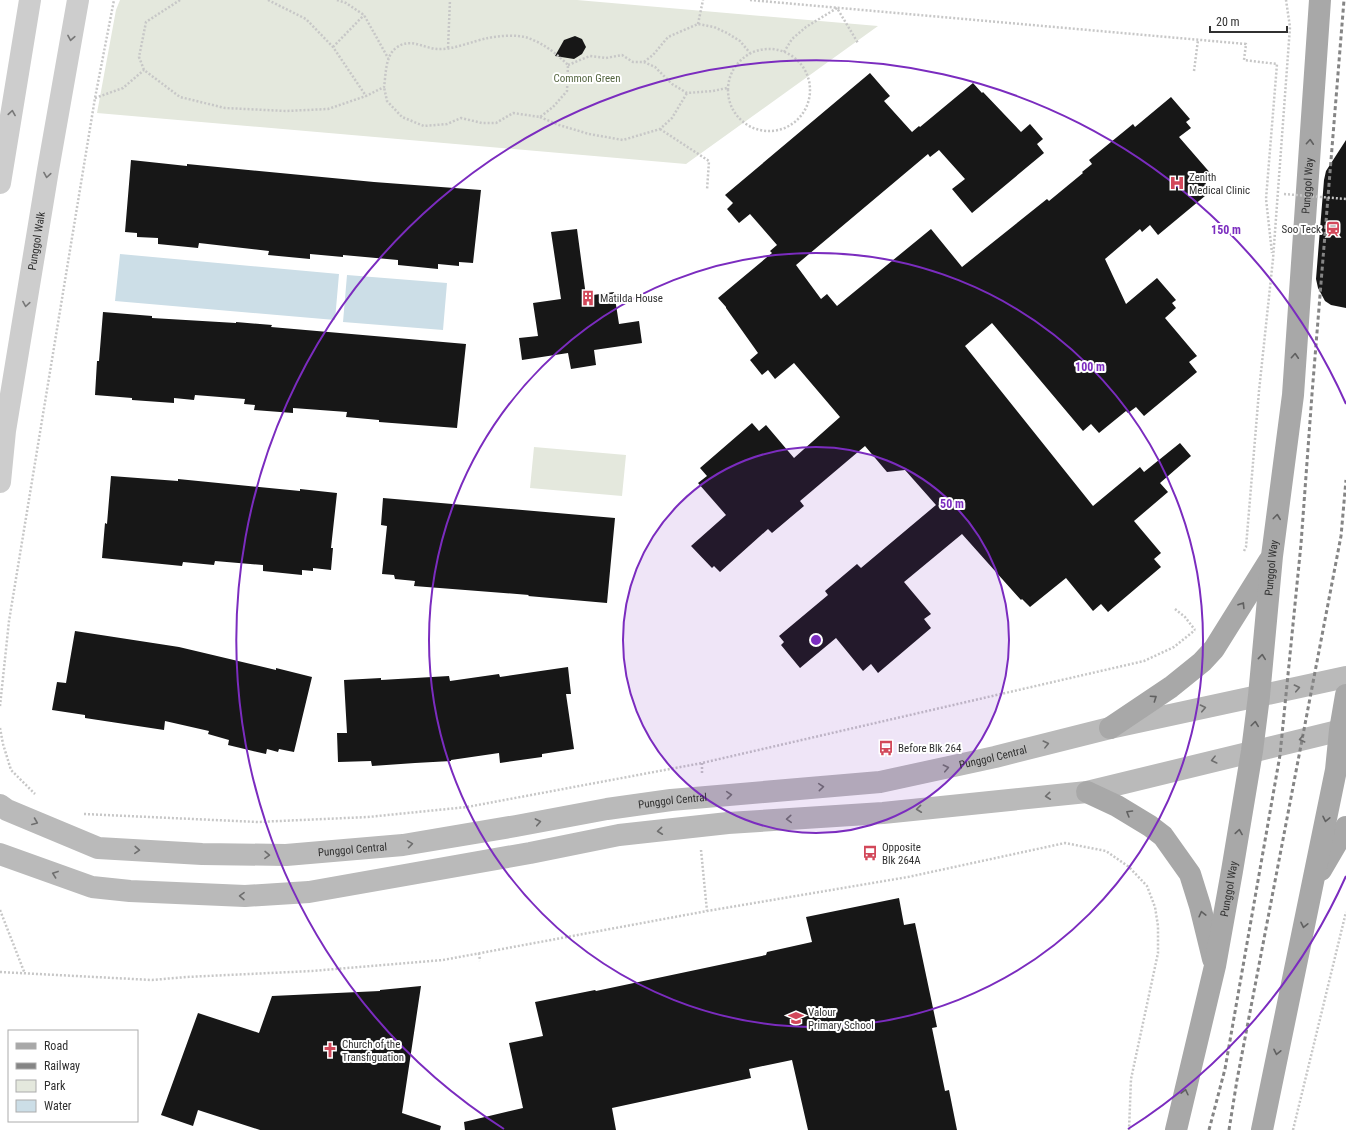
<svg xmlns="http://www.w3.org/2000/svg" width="1346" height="1130" font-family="'Roboto Condensed',sans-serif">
<rect width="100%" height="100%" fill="#fff"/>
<path fill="#e4e8dd" d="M120,0H577L878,26L686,164L97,113L116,10Z
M534,447L626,455L622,496L530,488Z"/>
<path fill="#ccdee7" d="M120,254L339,274L335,320L115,301Z
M347,275L447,283L443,330L343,322Z"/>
<path fill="#171717" d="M575,36L582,39L586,47L582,54L574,59L555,56L564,40Z
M870,73L890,96L884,101L912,132L919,126L920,127L973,83L982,93L983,92L1021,132L1030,124L1043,139L1037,144L1044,153L972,213L952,189L965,179L939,150L930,157L928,154L796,265L821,299L827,294L837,306L931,229L962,267L1047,199L1049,201L1083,173L1082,172L1092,164L1089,160L1133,124L1135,127L1171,97L1190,119L1186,122L1191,128L1179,137L1212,175L1204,181L1211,191L1158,235L1150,225L1142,232L1140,229L1105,259L1126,304L1157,278L1176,300L1172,303L1176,308L1165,318L1197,356L1189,362L1197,372L1144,416L1136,407L1128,413L1126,411L1099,433L1091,424L1083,431L992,323L965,346L1093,506L1140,467L1144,472L1180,443L1191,456L1160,483L1168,492L1134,521L1161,553L1154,559L1161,567L1108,612L1101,604L1093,611L1066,578L1030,607L1022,599L1021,600L962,534L904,582L931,614L924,619L931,628L878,673L871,664L863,671L836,638L800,668L781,645L784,642L779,636L828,595L825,591L857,564L861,568L936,505L905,470L887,472L865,446L800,501L804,506L772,533L768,529L720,572L714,566L712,568L691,546L726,515L698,483L707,476L700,468L752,423L759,431L766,425L794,458L840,417L794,363L775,379L768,370L762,375L750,360L758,353L726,308V307L718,298L772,253L770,251L777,245L750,214L739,223L727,209L733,203L725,195Z
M1346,140V308L1331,305L1325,301L1318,288L1316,279L1324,180L1326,171Z
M131,160L187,166V164L374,182L481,190L473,263L459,262V266L438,264V269L398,265V260L343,255V257L310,254V259L268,255L269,251L199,243L198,248L158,244V238L137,237V233L125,232Z
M577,229L586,296L614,292L619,324L639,321L642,343L594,350L596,365L571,369L568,353L522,360L519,338L538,336L533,303L561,299L551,232Z
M103,312L152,316V318L236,323V322L272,325L271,327L466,344L457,428L379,422V420L346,417L347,412L293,408V413L254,410L255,405L244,404L245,399L195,395L194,400L174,398V403L132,400V398L95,395L97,361H99Z
M111,476L178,481V479L300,491V489L337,493L331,548H333L331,570L313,568V571L302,570V575L263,571V565L215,561L214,565L183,562L182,566L102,558L105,523L107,524Z
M383,498L615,518L607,603L528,596L529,595L414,586L415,581L395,579L394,575L382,574L387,526L381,525Z
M75,631L179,647L276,670V668L312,677L294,752L279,749L278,752L267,749L266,754L228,745L229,740L208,734L209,731L165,721L164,730L85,718V715L52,710L57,682L66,683Z
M568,667L571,694H566L574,749L542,754V757L500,763L499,753L451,760V761L415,763L372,766L371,761L338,762L337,733H347L344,680L381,678V680L449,676L450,681L499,674L500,677Z
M899,898L904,925L915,923L937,1027L932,1028L945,1091L949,1090L957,1130H808L792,1060L749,1069L751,1078L612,1108L616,1130H465L464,1122L523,1108L509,1043L543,1036L535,1002L595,990L596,991L766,955L767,952L812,942L806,917Z
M421,986L402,1113L441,1126L440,1130H260L198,1110L193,1126L161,1115L198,1013L259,1033L272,996L380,991V990Z"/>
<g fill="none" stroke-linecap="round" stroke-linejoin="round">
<path stroke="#c7c7c7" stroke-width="2.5" stroke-dasharray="2 2" stroke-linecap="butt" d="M180,0L146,22L139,57L144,70L180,97L225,108L286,111L328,109L366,96L384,87C386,75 385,56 396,48C410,37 423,48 437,49C453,50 473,41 488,38C498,36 518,34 528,38C543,43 557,54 568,65L567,91L553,107L540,117L513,113L496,123H482L461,118L447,124L424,126L402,117L387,101L384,87
M268,0L306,19L333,47L366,96
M337,0L346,3L364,15L388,58
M750,0L1246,44L1244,60L1277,64L1266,199L1272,253
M698,24L703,0
M333,47L364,15
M448,48L450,0
M728 90a41 41 0 1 1 82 0a41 41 0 1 1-82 0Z
M784,52L792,39L806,27L837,8L858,43
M644,62L653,55L668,37L698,24L714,27L727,33L740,41L750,53
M568,65L590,56L606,58L622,55L633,62H644L655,67L672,84L687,93L713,91L727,88
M1194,71L1198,40
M95,98L123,88L144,70
M540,117L559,125L589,134L623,140L660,129L672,118L687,93
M660,129L709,161L707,190
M1244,551L1246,547L1259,391L1273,259L1290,27L1286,0
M1175,609L1185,617L1195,630
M0,706L9,621L95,98L114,0
M0,728L3,744L11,770L35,794
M702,773V763
M84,814L258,822L368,817L467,807L702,763L1144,661L1174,647L1195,630
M701,850L707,911
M0,910L25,974
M479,953L480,961
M0,972L152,980L186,977L312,971L443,960L707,911L908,877L1065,843L1106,851L1129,867L1147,886L1155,907L1158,926V953L1131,1079L1129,1130
M1293,1130L1346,912"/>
<g stroke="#cdcdcd" stroke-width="22">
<path d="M0,183L30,0"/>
<path id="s1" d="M0,482L5,431L48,170L78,0"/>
</g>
<g stroke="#bababa" stroke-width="22">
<path id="s2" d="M0,805L7,810L98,848L202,854L286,855L403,845L516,826L607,809L671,800L880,782L995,757L1110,728L1346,677"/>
<path d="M0,854L92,887L130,891L245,896L309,892L530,853L619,835L728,823L883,813L1087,792L1346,729"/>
</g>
<g stroke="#a8a8a8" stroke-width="22">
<path d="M1110,728L1171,687L1202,662L1214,649L1269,561"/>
<path d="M1087,792L1117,806L1150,826L1163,836L1190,874L1200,906L1213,959"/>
<path d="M1321,870L1346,827"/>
<path id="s3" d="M1176,1130L1215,966L1232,871L1252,751L1259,696L1272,556L1293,395L1320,0"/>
<path d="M1262,1130L1336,770L1340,730L1346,695"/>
</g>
<path stroke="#858585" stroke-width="3" stroke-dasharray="4 3" stroke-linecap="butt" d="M1209,1130L1225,1069L1280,755L1301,544L1312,394L1344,0
M1229,1130L1237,1080L1341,536L1346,480"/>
<path stroke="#c7c7c7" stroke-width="2.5" stroke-dasharray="2 2" stroke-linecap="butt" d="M1284,194L1346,199"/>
</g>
<defs><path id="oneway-chevron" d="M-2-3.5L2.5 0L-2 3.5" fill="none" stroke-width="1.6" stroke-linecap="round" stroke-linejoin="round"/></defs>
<g stroke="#777">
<use href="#oneway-chevron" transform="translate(71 38) rotate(100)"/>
<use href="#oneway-chevron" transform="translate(12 113) rotate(-81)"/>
<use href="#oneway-chevron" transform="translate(47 175) rotate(99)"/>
<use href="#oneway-chevron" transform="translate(26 304) rotate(99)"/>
</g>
<g stroke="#606060">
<use href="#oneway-chevron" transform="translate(1310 142) rotate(-86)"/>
<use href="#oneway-chevron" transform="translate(1295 356) rotate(-86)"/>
<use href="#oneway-chevron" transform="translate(1277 517) rotate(-83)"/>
<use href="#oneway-chevron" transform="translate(1242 605) rotate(-58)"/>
<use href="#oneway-chevron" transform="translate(1262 657) rotate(-84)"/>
<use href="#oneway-chevron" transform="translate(1154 698) rotate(-34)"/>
<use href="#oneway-chevron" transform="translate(1255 724) rotate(-83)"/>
<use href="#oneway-chevron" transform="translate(1129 813) rotate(-149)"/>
<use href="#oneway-chevron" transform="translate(1326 819) rotate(102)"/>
<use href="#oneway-chevron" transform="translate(1239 832) rotate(-81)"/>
<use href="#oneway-chevron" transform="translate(1202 914) rotate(-104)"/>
<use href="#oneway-chevron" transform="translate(1304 925) rotate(102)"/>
<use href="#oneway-chevron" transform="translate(1277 1052) rotate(102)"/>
<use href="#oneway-chevron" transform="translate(1185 1092) rotate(-77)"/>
</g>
<g stroke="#6e6e6e">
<use href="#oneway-chevron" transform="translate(1297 688) rotate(-12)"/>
<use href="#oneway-chevron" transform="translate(1203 708) rotate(-12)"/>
<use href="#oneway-chevron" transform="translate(1302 739) rotate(167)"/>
<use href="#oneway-chevron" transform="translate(1046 744) rotate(-14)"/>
<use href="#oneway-chevron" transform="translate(1214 760) rotate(166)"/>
<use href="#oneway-chevron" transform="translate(946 768) rotate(-12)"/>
<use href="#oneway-chevron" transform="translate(821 787) rotate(-5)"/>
<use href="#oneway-chevron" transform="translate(729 795) rotate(-5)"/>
<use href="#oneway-chevron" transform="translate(1048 796) rotate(174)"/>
<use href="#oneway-chevron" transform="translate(919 809) rotate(174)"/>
<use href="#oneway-chevron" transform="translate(789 819) rotate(176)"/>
<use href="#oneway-chevron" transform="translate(35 822) rotate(22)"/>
<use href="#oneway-chevron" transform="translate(538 822) rotate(-11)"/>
<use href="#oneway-chevron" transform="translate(660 831) rotate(174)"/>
<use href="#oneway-chevron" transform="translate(410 844) rotate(-9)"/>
<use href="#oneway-chevron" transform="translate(137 850) rotate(3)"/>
<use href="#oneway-chevron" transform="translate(267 855) rotate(1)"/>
<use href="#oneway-chevron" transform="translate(55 874) rotate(-160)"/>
<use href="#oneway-chevron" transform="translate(242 896) rotate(-179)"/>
</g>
<circle cx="816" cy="640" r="193" fill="#7b2cbf" fill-opacity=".12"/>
<g fill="none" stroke="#7b2cbf" stroke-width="2">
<circle cx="816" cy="640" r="193"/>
<circle cx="816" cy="640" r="387"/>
<path d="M1346 876A580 580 0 0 1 1128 1129M504 1129A580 580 0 1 1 1346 404"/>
</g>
<defs>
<g id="hospital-bare" transform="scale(1.2)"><path d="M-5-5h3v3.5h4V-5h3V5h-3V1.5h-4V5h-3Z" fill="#d2485a" stroke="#fff" stroke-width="2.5" paint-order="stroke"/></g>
<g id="station-bare" transform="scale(1.2)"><path d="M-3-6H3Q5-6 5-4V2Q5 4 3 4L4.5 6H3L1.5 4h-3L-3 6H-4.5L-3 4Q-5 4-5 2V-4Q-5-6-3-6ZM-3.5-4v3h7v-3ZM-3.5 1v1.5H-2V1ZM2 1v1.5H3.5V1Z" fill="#d2485a" stroke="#fff" stroke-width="2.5" paint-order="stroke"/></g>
<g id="building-bare" transform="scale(1.2)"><path d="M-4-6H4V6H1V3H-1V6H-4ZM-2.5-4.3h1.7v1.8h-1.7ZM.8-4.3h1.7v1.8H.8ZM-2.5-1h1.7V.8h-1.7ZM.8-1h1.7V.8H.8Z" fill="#d2485a" stroke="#fff" stroke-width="2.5" paint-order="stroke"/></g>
<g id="bus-bare" transform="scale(1.2)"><path d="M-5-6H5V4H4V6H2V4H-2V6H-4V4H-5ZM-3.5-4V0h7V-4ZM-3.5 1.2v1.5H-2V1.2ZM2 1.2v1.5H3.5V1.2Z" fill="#d2485a" stroke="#fff" stroke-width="2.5" paint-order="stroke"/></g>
<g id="school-bare" transform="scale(1.2)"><path d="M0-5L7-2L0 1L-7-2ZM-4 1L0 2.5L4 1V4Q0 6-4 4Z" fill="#d2485a" stroke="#fff" stroke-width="2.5" paint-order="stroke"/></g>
<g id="church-bare" transform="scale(1.2)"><path d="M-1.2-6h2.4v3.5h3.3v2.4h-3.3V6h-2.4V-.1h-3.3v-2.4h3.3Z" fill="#d2485a" stroke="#fff" stroke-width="2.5" paint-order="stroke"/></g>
</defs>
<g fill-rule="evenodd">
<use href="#hospital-bare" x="1177" y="183"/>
<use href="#station-bare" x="1333" y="229"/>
<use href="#building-bare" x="588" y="298"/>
<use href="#bus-bare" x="886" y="748"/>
<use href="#bus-bare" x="870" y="853"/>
<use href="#school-bare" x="796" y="1018"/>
<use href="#church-bare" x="330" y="1050"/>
</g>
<g text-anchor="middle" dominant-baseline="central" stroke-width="4" stroke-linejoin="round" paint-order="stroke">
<g font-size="11" fill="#566742" stroke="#fff">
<text x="587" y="78">Common Green</text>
</g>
<g font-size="11" fill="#303030" stroke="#fff" text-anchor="start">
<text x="1189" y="177">Zenith<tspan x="1189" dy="13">Medical Clinic</tspan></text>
<text x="1321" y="229" text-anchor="end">Soo Teck</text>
<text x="600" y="298">Matilda House</text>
<text x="898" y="748">Before Blk 264</text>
<text x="882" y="847">Opposite<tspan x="882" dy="13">Blk 264A</tspan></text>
<text x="808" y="1012">Valour<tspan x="808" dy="13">Primary School</tspan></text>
<text x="342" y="1044">Church of the<tspan x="342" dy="13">Transfiguation</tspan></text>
</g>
<g font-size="11" fill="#303030" stroke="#fff">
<text stroke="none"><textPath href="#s3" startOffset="955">Punggol Way</textPath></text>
<text stroke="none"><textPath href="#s1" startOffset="244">Punggol Walk</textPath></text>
<text stroke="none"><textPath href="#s3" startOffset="571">Punggol Way</textPath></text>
<text stroke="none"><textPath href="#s2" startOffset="1010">Punggol Central</textPath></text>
<text stroke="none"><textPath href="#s2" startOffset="686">Punggol Central</textPath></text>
<text stroke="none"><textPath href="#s2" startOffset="362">Punggol Central</textPath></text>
<text stroke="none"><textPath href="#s3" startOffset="247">Punggol Way</textPath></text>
</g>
</g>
<circle cx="816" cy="640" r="6" fill="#7b2cbf" stroke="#fff" stroke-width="2"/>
<g font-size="12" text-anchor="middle" font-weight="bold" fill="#7b2cbf" stroke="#fff" stroke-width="4" stroke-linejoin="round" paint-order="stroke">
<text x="1226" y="234">150 m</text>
<text x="1090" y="371">100 m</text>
<text x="952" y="508">50 m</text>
</g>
<rect x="8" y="1030" width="130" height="92" fill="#ffffff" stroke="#acacac"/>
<rect x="16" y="1043" width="20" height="6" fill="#a8a8a8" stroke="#acacac"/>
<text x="44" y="1050" font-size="12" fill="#303030">Road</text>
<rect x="16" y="1063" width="20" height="6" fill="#858585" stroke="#acacac"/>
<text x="44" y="1070" font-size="12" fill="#303030">Railway</text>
<rect x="16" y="1080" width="20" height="12" fill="#e4e8dd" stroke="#acacac"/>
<text x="44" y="1090" font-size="12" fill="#303030">Park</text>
<rect x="16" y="1100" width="20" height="12" fill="#ccdee7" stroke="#acacac"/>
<text x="44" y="1110" font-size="12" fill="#303030">Water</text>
<path d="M1210 26v6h77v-6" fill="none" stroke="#303030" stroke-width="2"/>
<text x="1216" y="26" font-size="12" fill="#303030" stroke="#ffffff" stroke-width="3" paint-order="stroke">20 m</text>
</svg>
